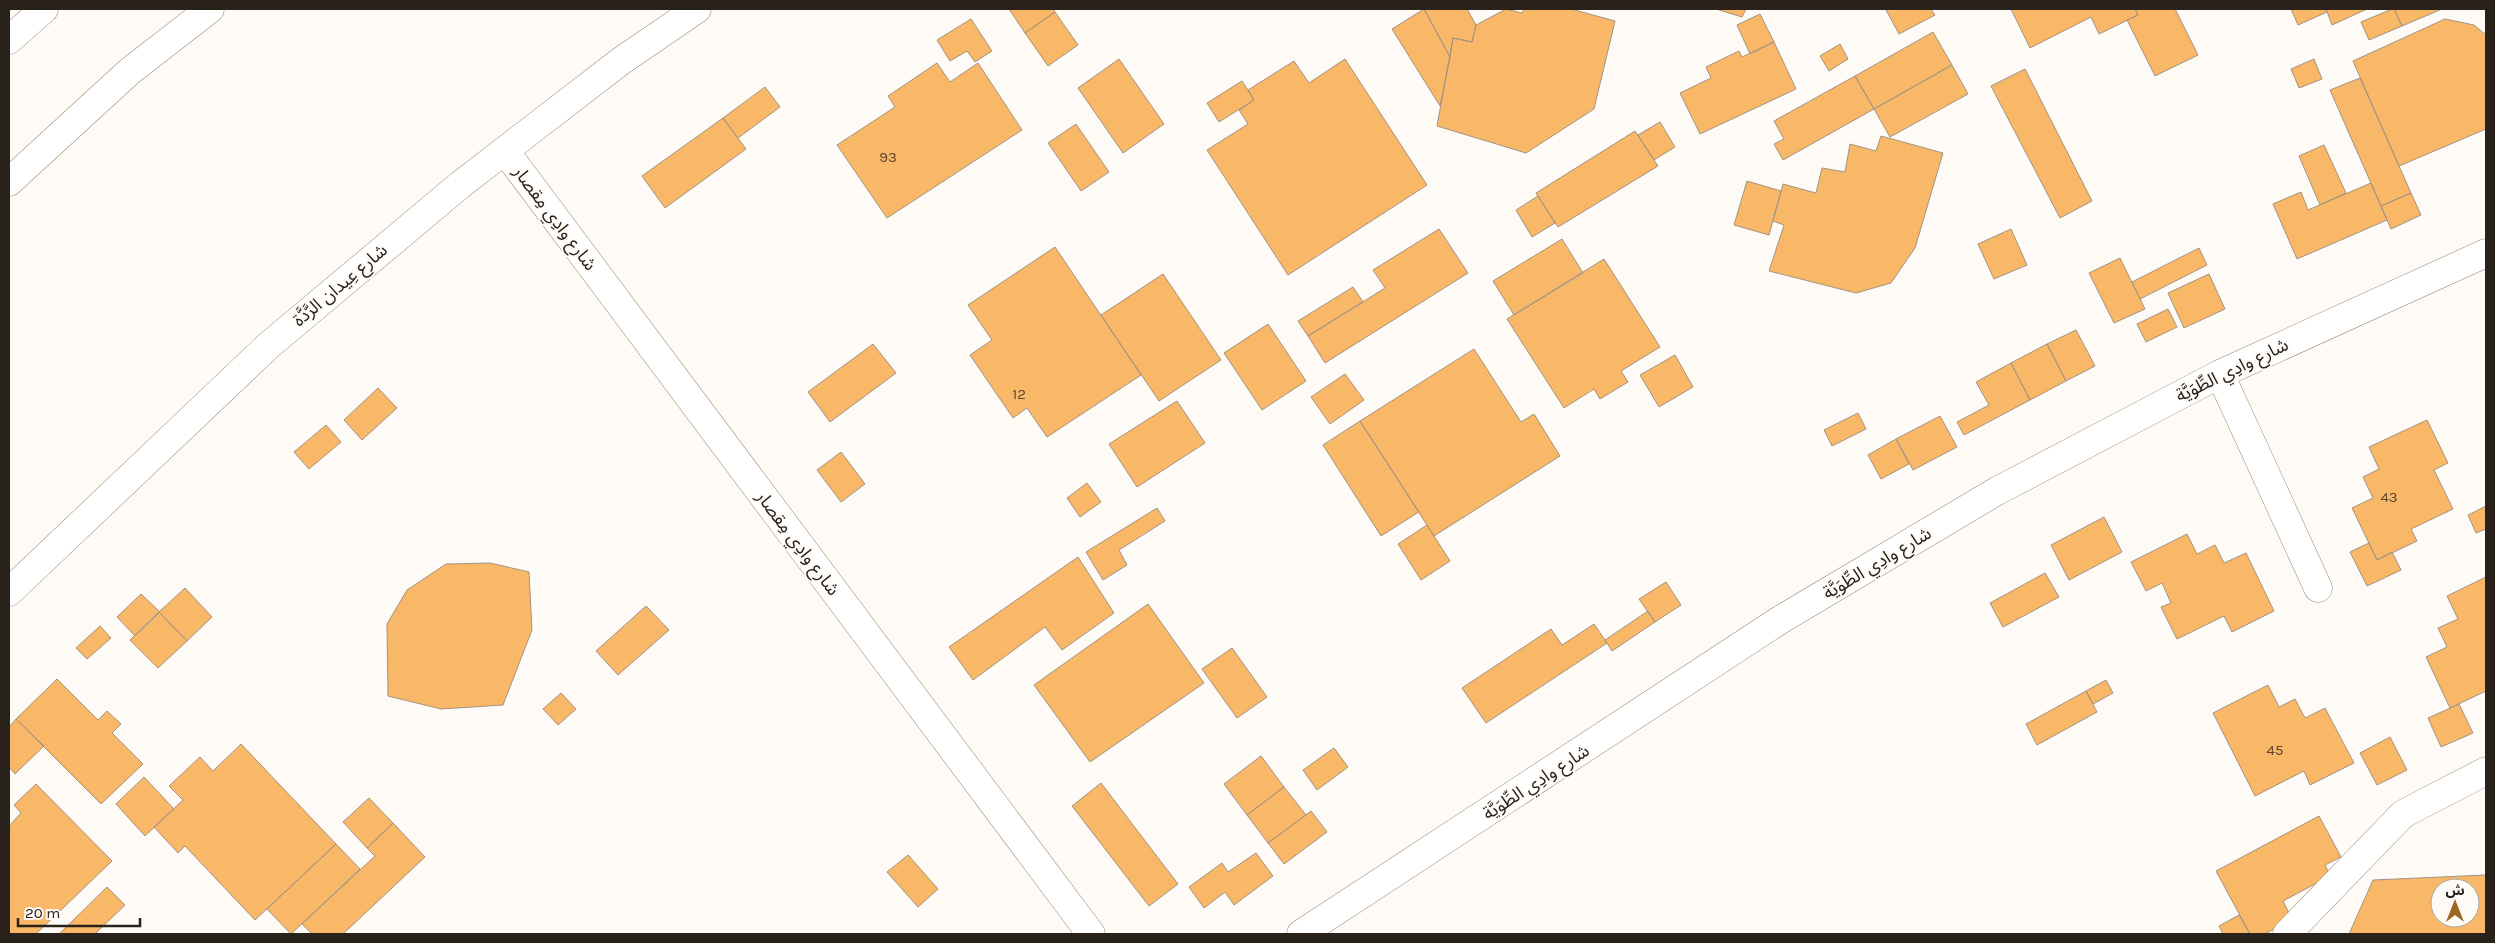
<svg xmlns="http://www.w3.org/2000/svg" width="2495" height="943" font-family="Karla,'Noto Sans Arabic',sans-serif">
<rect width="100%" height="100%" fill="#fefaf6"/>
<path fill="#f9b768" stroke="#a39381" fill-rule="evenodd" d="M1009,9H1053L1055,12L1025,33Z
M1424,9H1467L1476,25L1472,42L1453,38L1450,57Z
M1424,9L1450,57L1440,106L1392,29Z
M1506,9L1522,13L1524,9H1571L1615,21L1594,109L1526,153L1437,126L1453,38L1472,42L1476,25Z
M1716,9H1746L1742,17Z
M1888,9H1931L1935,15L1899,34L1886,10Z
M2011,9H2135L2138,15L2099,34L2091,17L2030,48Z
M2135,9H2175L2198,55L2155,76L2127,20L2138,15Z
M2291,9H2326L2327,12L2298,25Z
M2326,9H2367L2332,25Z
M2392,9H2394L2402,26L2369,40L2361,22Z
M2394,9H2442L2402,26Z
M1055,12L1078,45L1048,66L1025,33Z
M1760,14L1774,42L1750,54L1737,25Z
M971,19L992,51L975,62L967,51L950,61L937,40Z
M2445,19L2474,25L2486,35V129L2399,166L2353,61Z
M1933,32L1952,65L1874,109L1855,76Z
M1774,42L1796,89L1700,134L1680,93L1711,78L1706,67L1739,51L1742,57Z
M1840,44L1848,59L1829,71L1820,56Z
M1119,59L1164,124L1123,153L1078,88Z
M1345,59L1427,185L1288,275L1207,150L1248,124L1239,110L1254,100L1248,90L1294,61L1309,83Z
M2314,59L2322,79L2299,88L2291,69Z
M937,63L950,82L978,63L1022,130L887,218L837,145L895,107L888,96Z
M1952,65L1968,94L1890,137L1874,109Z
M2025,69L2092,201L2060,218L1991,86Z
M1855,76L1874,109L1783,160L1774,144L1784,139L1774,121Z
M2360,78L2411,193L2381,206L2330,90Z
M1242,81L1254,100L1219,122L1207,103Z
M765,87L780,107L738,138L723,118Z
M723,118L746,149L665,208L642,176Z
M1660,122L1675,147L1654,160L1638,135Z
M1076,124L1109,172L1081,191L1048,143Z
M1635,131L1658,166L1558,227L1536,193Z
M1881,136L1943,153L1915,248L1891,283L1856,293L1769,271L1784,225L1773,221L1783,184L1816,193L1822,168L1845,172L1850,144L1876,151Z
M2324,145L2346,193L2320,205L2299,156Z
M1747,181L1781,191L1769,235L1734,225Z
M2371,183L2387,220L2297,259L2273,204L2301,192L2308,210Z
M2411,193L2421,215L2391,229L2381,206Z
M1538,196L1555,223L1532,237L1516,210Z
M1439,229L1468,273L1325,363L1308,336L1385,288L1373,270Z
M2011,229L2027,265L1994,279L1978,244Z
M1562,239L1583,273L1514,315L1493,281Z
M1055,247L1141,375L1047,437L1027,408L1013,418L970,355L992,340L968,305Z
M2199,248L2207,265L2140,299L2132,282Z
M2120,258L2145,309L2114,323L2089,273Z
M1604,259L1660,347L1621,371L1628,382L1600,399L1594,389L1564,408L1507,319Z
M1163,274L1221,360L1159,401L1101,315Z
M2209,274L2225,309L2184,328L2168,293Z
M1353,287L1363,302L1308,336L1298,321Z
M2168,309L2177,327L2146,342L2137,324Z
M1268,324L1306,381L1262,410L1224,353Z
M2076,330L2095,366L2066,381L2047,344Z
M873,344L896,373L830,422L808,392Z
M2047,344L2066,381L2030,400L2011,363Z
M1474,349L1521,422L1534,414L1560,456L1434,536L1360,421Z
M1675,355L1693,387L1659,407L1640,375Z
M2011,363L2030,400L1964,435L1957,422L1989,405L1976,382Z
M1345,374L1364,400L1330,424L1311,397Z
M378,388L397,408L362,440L344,420Z
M1177,401L1205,443L1137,487L1109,444Z
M1858,413L1866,429L1832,446L1824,430Z
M1940,416L1957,447L1913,470L1896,439Z
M2427,420L2448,463L2434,470L2453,509L2411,529L2417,541L2377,560L2352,508L2373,498L2363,477L2379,469L2369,447Z
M1360,421L1419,512L1381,536L1323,445Z
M326,425L341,442L309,469L294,452Z
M1896,439L1909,464L1881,479L1868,455Z
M841,452L865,484L841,502L817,470Z
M1087,483L1101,502L1080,517L1067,498Z
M2486,506V529L2476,533L2468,515Z
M1157,508L1165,521L1119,550L1127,565L1103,580L1086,552Z
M2104,517L2122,552L2069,580L2051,545Z
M1427,525L1450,561L1421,580L1398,544Z
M2187,534L2197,554L2215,545L2224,563L2246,553L2274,611L2232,632L2224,616L2177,639L2161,607L2171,603L2162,583L2146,591L2131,562Z
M2369,543L2377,560L2392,552L2401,570L2367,586L2350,552Z
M1078,557L1114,613L1062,650L1045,627L973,680L949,647Z
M490,563L529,572L532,630L503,705L441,709L388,696L387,624L407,590L446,564Z
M2045,573L2059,597L2003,627L1990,603Z
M2486,577V691L2450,708L2426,657L2447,647L2438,628L2458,619L2447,596Z
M1666,582L1681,605L1655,622L1639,599Z
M185,588L212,617L187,641L159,612Z
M141,594L160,612L135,636L117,617Z
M1148,604L1204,683L1090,762L1034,685Z
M646,606L669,630L618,675L596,651Z
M1648,611L1655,622L1612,651L1605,640Z
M159,612L187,641L158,668L130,640Z
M1594,624L1607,643L1486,723L1462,688L1551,629L1562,645Z
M100,626L111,638L87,659L76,648Z
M1232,648L1267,697L1237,718L1202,669Z
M57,679L98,720L107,711L121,724L112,733L143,764L101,804L16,719Z
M2106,680L2113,693L2093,704L2086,691Z
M2268,685L2279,707L2295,699L2305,718L2325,708L2354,763L2310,785L2304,771L2255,796L2213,713Z
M2086,691L2097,712L2037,745L2026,724Z
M561,693L576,709L558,725L543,709Z
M2459,704L2473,733L2441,747L2428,718Z
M16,719L44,746L15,774L9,767V727Z
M2390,737L2407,770L2377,785L2360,753Z
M241,744L336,844L255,920L185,846L178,853L154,827L183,800L169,786L200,757L213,771Z
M1334,748L1348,767L1317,790L1303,770Z
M1261,756L1284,787L1247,815L1224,784Z
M144,777L174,809L145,836L116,804Z
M1101,783L1178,884L1149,906L1072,806Z
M36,784L112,861L36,934H9V826L21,813L14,805Z
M1284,787L1306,815L1268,843L1247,815Z
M369,798L393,823L367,848L343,822Z
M1311,811L1327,832L1284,864L1268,843Z
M2319,816L2341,857L2325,865L2330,876L2283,901L2292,919L2265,934H2250L2216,871Z
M393,823L425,857L343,934H312L302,924L375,856L367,848Z
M336,844L360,869L291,934L267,909Z
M1256,853L1273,876L1234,905L1225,892L1204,908L1189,887L1222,863L1228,872Z
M908,855L938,889L918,907L887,872Z
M2486,875V934H2349L2373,880ZM2440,888H2470V918H2440Z
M107,887L125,905L95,934H59Z
M2239,915L2250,934H2223L2219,926Z"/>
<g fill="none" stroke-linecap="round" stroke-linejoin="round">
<g stroke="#998977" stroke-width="29">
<path id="minor" d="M505,151L1091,934
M2220,374L2318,588
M9,592L268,346L460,185L621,61L697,9
M1301,934L1780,620L1997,491L2220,374L2486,253
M2287,934L2403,814L2486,771"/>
</g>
<g stroke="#998977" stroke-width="29">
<path id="major" d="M9,40L44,9
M9,182L130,71L210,9"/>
</g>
<use href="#minor" stroke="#fff" stroke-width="28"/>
<use href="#major" stroke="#fff" stroke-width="28"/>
</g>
<g text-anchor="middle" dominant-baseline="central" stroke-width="4" stroke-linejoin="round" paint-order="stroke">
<g font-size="15" fill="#5c472e">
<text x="888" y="157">93</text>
<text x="1019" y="394">12</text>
<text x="2389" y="497">43</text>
<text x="2275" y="750">45</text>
</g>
<g font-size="18" fill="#28221b" stroke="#fefaf6">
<text transform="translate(555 218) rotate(53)">شارع وادِي مِقصار</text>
<text transform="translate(340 285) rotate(-40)">شارع عِيدان الرَّدَّة</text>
<text transform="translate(2232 370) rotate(-26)">شارع وادِي الطِّوَيَّة</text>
<text transform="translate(798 543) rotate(53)">شارع وادِي مِقصار</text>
<text transform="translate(1877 563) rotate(-31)">شارع وادِي الطِّوَيَّة</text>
<text transform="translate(1536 782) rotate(-33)">شارع وادِي الطِّوَيَّة</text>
</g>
</g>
<rect width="2495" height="943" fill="none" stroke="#28221b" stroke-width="20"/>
<g transform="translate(2455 903)"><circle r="24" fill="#fefaf6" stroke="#a8a49e"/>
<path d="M0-4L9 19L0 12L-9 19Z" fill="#9c681f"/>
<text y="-8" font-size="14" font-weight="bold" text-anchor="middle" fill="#28221b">ش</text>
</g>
<path d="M18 918v8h122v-8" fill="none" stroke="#28221b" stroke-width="2.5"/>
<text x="25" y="918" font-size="15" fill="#28221b" stroke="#fefaf6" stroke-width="4" paint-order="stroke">20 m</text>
</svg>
